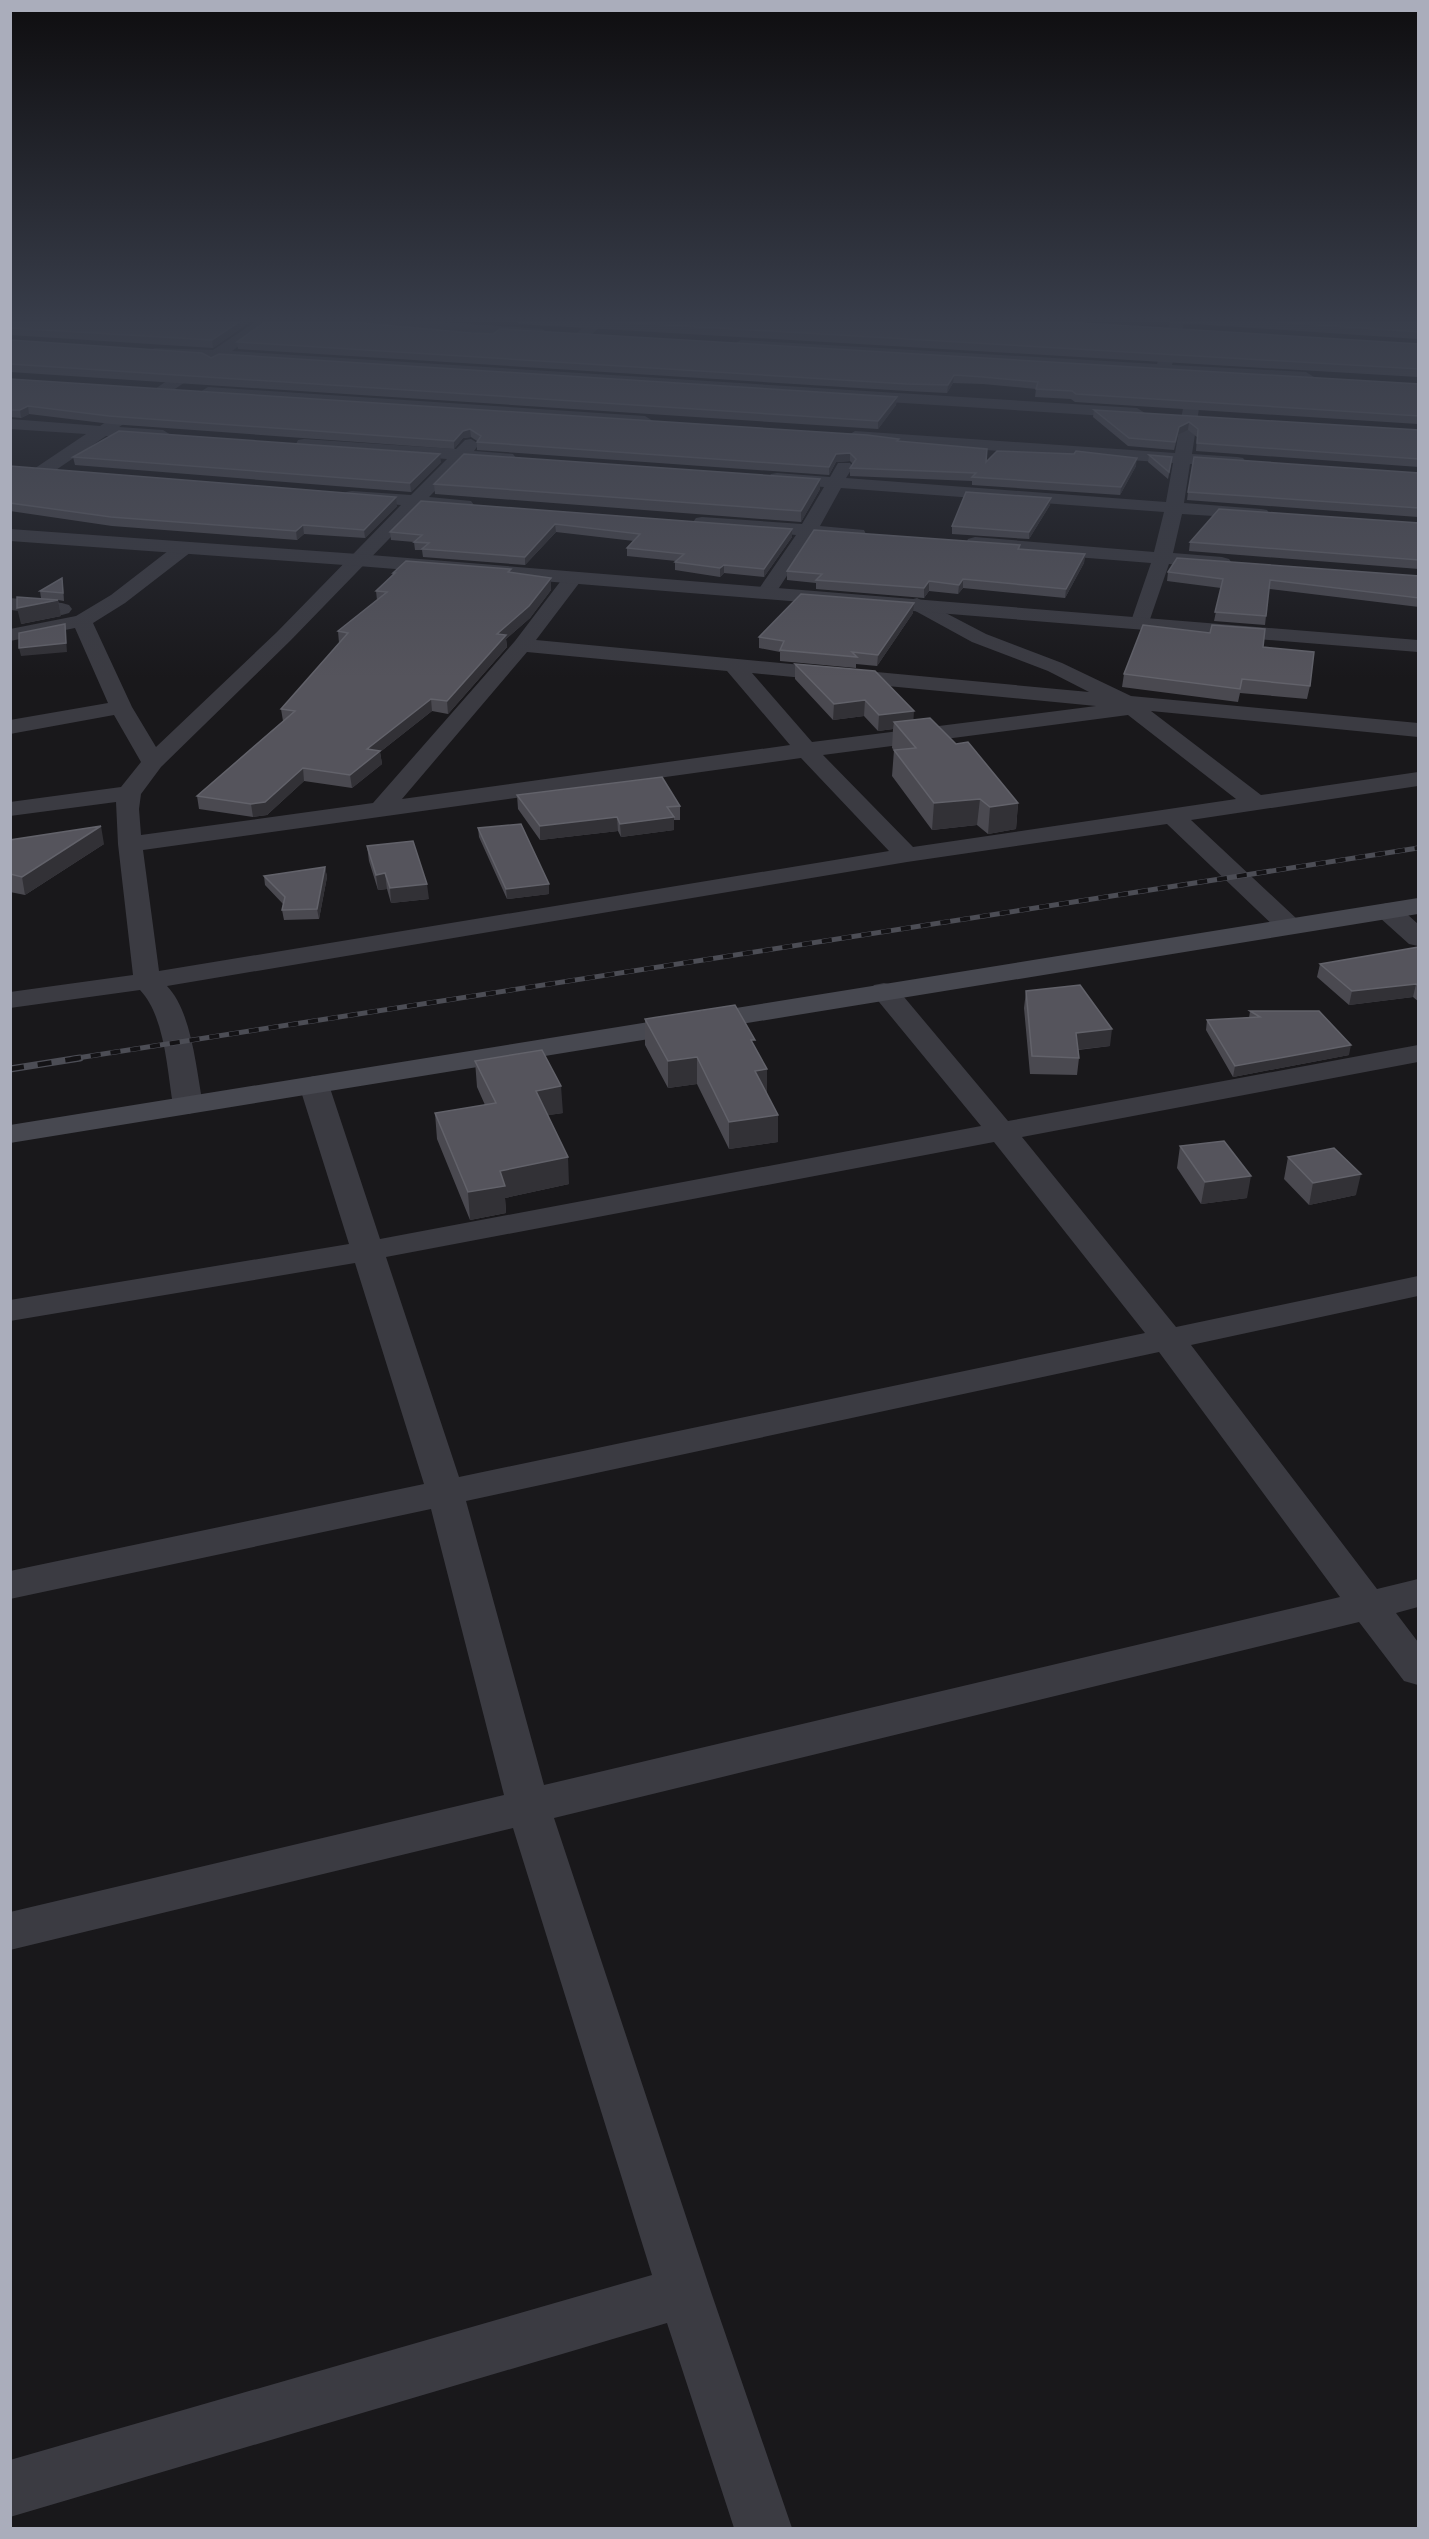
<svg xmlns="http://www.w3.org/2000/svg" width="1429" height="2539" font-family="Figtree,sans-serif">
<rect width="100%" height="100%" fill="#19181b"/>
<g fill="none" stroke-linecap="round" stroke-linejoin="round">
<path fill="#3b3b42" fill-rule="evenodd" d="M255,322H272L232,351L1137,408L1145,413L1137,418L219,359L119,427L163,430L171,435L169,439L106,436L16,497L10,498V485L86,434L10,429V419L100,426L201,358L159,355L152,351L154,348L213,350Z
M361,322H444L542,329L549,333L542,337L368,326Z
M589,322H605L555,368H545L542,365L545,362Z
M1170,322H1184L1172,365L1306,372L1314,377L1306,382L1204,376L1192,454L1237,457L1243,458L1246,462L1243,466L1237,467L1190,464L1184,503L1261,509L1267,510L1270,514L1267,518L1261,519L1182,514L1173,553L1222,557L1229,559L1232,563L1229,567L1222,569L1169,564L1147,628H1133L1130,624L1151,563L975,549L968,547L966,543L968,539L975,537L1154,552L1164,512L841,488L820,526L864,530L866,534L864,538L857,540L813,536L773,597H759L756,593L796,535L702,527L696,526L693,522L696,518L702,517L802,524L824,487L777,483L771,482L768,478L771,474L777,473L830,477L838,463H850L853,467L846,478L1166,502L1173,463L855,441L847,436L855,431L1175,453L1189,375L741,348L734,344L741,340L1157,364Z
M208,387L645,416L653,421L645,426L202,395L200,392Z
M304,439L456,449L465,440L471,439L479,444L474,451L513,454L516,458L513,462L507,463L465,460L429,497L471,501L474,505L471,509L465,510L420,507L291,640L161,767L141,794L139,809L141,835L373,803L515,641L566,574H580L583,578L536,640L1089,692L1048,671L972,642L910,608L907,604L910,600L917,598L986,634L1062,663L1131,696L1418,723V737L1151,711L1261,795L1418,772V786L1191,820L1298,920L1302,926L1298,932L1289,934L1280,932L1167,824L907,862L167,986C192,1012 196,1069 203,1105L199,1111L188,1114L177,1111L173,1105C167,1070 165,1016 140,990L10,1008V992L133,975L118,844L116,802L10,816V802L121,787L141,762L114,715L10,734V720L108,703L75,628L10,641V629L76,616L111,595L177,544H191L193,548L191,552L125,603L93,623L132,707L156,747L277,632L401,505L352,501L346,500L343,496L346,492L352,491L411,495L447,459L298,448L296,444L298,440ZM527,652L727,671L790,745L402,799ZM752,673L1096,706L812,742ZM1128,715L1236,799L913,847L823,755ZM801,758L889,851L159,971L143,850Z
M10,598L62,603L69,605L72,609L69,613L62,615L10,610Z
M1388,903L1397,905L1418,924V946L1409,944L1379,917L1375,911L1379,905Z
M884,983L894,985L1008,1121L1418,1045V1062L1022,1137L1176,1327L1418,1276V1296L1191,1345L1377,1589L1418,1579V1607L1396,1613L1418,1642V1685L1404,1681L1359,1622L554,1818L711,2292L792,2528H734L667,2323L10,2517V2460L652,2275L513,1828L10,1950V1912L504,1795L431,1509L10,1599V1571L424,1484L355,1263L10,1321V1300L349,1244L299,1085L304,1079L314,1076L324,1079L329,1085L380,1239L981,1126L870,991L874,985ZM994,1142L1145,1333L459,1477L386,1257ZM1159,1352L1340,1597L544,1785L466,1501Z"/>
<path fill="#3b3b42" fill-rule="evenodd" d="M10,529L358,554L1418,640V652L358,566L10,541Z"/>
<path fill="#474850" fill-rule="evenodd" d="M1418,898V914L10,1143V1125Z"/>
<g stroke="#4c4d55" stroke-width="5">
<path id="rail-far1" d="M71,1059L1418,848"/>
</g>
<g stroke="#4c4d55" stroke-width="7">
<path id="rail" d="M10,1069L80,1058"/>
</g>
<use href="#rail-far1" stroke="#141316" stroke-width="4" stroke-dasharray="10" stroke-linecap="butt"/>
<use href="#rail" stroke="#141316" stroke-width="4.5" stroke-dasharray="14" stroke-linecap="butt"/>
</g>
<path fill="#4a4950" d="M10,322H250L213,348L10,335Z
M518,322H1066L1419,344V379L1418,377L518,324Z
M1165,322H1419V340L1418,339Z
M471,333L1419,384V426L1418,424L1075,402L1071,399L1035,397L1036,389L983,384L953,383L947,393L907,391L238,349L237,342Z
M10,340L211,358L897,397L896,405L878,429L10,372Z
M10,379L899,441L986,462L1136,466L1120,495L972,485V481L850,476V468L853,464L850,461L836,462L829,475L477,450V441L471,437L463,438L454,449L111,424L29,414L21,418L10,417Z
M1094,410L1419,430V467L1196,451L1197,437L1188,430L1178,435L1174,450L1128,446L1093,417Z
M1149,455L1171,464L1168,479L1148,462Z
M73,457L441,462L411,492L75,465Z
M10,466L397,506L365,538L304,534L297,540L112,526L10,511Z
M1419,473V519L1418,517L1187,500L1188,492Z
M820,479V489L801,522L435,494L434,484Z
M1051,498L1050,505L1029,539L952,534V526Z
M421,501L792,529V537L764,577L724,573L720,577L675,570V562L676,561L627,556V548L634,541L556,532L525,565L423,557L422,550H415L414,542L391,540L390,532Z
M1419,523V569L1189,551L1190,542Z
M1020,545V549L1085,554L1084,563L1065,598L963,588L958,594L929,591L924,598L816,589V583L787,580V571Z
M1168,572L1419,576V607L1269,589L1265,625L1214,621L1221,588L1167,581Z
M393,573H511L551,590L530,618L506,639L507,647L448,714L432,711L380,752L382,764L352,788L304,781L267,815L253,817L199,809L197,796L283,721L281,709L339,643L338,631L377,600L376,591L393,574Z
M63,586L64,601L58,600L61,616L21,624L41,598L40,591Z
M913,613L877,666L856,664V668L780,661V652L759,648V637Z
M1263,647L1310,686L1307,699L1240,693L1238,702L1122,687L1124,674Z
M795,664L913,720L956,744L1018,803L1016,829L988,834L977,825L932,830L892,776L894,750L892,748L893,729L878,731L864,716L833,720L795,679Z
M517,795L680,806V820H674V830L621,837L618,831L540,840L518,809Z
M478,828L549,884V894L507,899L479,837Z
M10,840L104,844L25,895L10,892Z
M367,846L429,899L391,903L387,889L378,890L369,861Z
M325,867L327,877L319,919L284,920L282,910L283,904L265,885L264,876Z
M1419,947V1002L1413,997L1349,1005L1317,977L1320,964Z
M1026,991L1110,1046L1078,1050L1079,1058L1077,1075L1030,1074L1024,1008Z
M1250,1011L1349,1055L1233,1077L1206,1030L1207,1020L1249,1018Z
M645,1019L755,1047L767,1094L778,1115V1142L729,1149L697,1084L668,1088L645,1045Z
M475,1061L563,1113L548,1115L569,1184L505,1198L506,1213L470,1220L437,1139L435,1113L485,1105L477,1087Z
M1180,1146L1247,1198L1201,1204L1177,1168Z
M1288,1157L1356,1195L1309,1205L1284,1179Z"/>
<path fill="#323136" d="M239,322H250L213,348L212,340Z
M954,375L953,383L947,393L948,385Z
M897,397L896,405L878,429V421Z
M28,406L29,414L21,418L20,410Z
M1189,422L1188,430L1178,435L1174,450L1179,427Z
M470,429L471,437L463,438L454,449V441L463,431Z
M850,453V461L836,462L829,475V467L836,454Z
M440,454L441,462L411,492L410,483Z
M1137,458L1136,466L1120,495L1121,487Z
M820,479V489L801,522V511Z
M396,497L397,506L365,538L364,530Z
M1051,498L1050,505L1029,539V532Z
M555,524L556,532L525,565V557Z
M303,525L304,534L297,540L296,531Z
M792,529V537L764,577V569Z
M1085,554L1084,563L1065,598L1066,589Z
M724,565V573L720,577V568Z
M551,578V590L530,618L506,639L507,647L448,714L447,701L497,634Z
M963,579V588L958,594L959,585Z
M929,581V591L924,598V588Z
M58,600L61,616L21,624L17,608Z
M914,603L913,613L877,666L878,655Z
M65,624L67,652L21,656L19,648Z
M431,699L432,711L380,752L382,764L352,788L350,775L367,749Z
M865,700L864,716L833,720L834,704Z
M914,711L913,727L894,722L893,729L878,731L879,715Z
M303,768L304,781L267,815L253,817L251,804Z
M980,799L977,825L932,830L934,803Z
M1018,803L1016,829L988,834L990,807Z
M617,817L618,831L540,840V826Z
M674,817V830L621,837L620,824Z
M101,826L104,844L25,895L22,877Z
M325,867L327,877L319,919L317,909Z
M385,873L387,889L378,890L376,875Z
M427,884L429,899L391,903L390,888Z
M549,884V894L507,899L506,889Z
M1416,984L1413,997L1349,1005L1352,991Z
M1112,1029L1110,1046L1074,1050L1076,1033Z
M1351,1045L1349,1055L1233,1077L1235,1066Z
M697,1057V1084L668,1088V1061Z
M767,1069V1096L755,1071Z
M561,1086L563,1113L537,1117L536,1091Z
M778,1115V1142L729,1149V1122Z
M568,1157L569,1184L505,1198L506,1213L470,1220L468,1192L500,1171Z
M1361,1174L1356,1195L1309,1205L1313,1183Z
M1251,1176L1247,1198L1201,1204L1205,1182Z"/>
<path fill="#55545c" stroke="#62626a" stroke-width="1.5" d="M10,322H239L212,340L10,328Z
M265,322H351L471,333L493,334L500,329L1419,384V416L1076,394L1072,391L1036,389L1038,382L983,377L954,375L948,385L907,384L237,342Z
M615,322H1066L1419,344V369Z
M1276,322H1419V332Z
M10,340L202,353L211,358L219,354L897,397L878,421L10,364Z
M10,379L867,435L899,439L897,441L987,449L986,462L997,451L1074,454L1076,451L1137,458L1121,487L972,477L976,473L850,468L856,459L850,453L836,454L829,467L477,442L481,436L470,429L463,431L454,441L109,416L28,406L20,410H10Z
M1094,410L1419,430V459L1197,443L1198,429L1189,422L1179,427L1175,442L1129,438Z
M119,431L440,454L410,483L73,457Z
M464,454L820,479L801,511L434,484Z
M1149,455L1172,457L1169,472Z
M1194,457L1419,473V508L1188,492Z
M10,466L396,497L364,530L303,525L296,531L111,517L10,503Z
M966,492L1051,498L1029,532L952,526Z
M421,501L792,529L764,569L724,565L720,568L675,562L684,554L627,548L640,534L555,524L525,557L422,549L429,543L414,542L422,535L390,532Z
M1219,509L1419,523V560L1190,542Z
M814,530L1020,545L1018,549L1085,554L1066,589L963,579L959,585L929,581L924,588L816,580L822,574L787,571Z
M1177,558L1419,576V598L1270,580L1266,616L1215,612L1223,579L1168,572Z
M406,561L511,569L508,572L551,578L529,606L497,634L506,635L447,701L431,699L367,749L380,751L350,775L303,768L265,802L251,804L197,796L295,711L281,709L348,633L338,631L387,592L376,591L395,573H393Z
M62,578L63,593L40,591Z
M801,594L914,603L878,655L852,652L857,657L780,650L784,641L759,637Z
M17,597L58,600L17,608Z
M65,624L66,643L19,648V633Z
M1143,625L1210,633L1212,625L1265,629L1263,647L1314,652L1310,686L1242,679L1240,689L1124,674Z
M795,664L875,671L914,711L879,715L865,700L834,704Z
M930,718L956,744L968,742L1018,803L990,807L980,799L934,803L894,750L916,748L894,722Z
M662,777L680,806L667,807L674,817L620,824L617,817L540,826L517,795Z
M521,824L549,884L506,889L478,828Z
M101,826L22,877L10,874V840Z
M413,841L427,884L390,888L385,873L376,875L367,846Z
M325,867L317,909L282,910L285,897L264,876Z
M1419,947V986L1416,984L1352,991L1320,964Z
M1080,985L1112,1029L1076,1033L1079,1058L1032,1056L1026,991Z
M735,1005L755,1040H751L767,1069L755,1071L778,1115L729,1122L697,1057L668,1061L645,1019Z
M1250,1011H1319L1351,1045L1235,1066L1207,1020L1260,1017Z
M542,1050L561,1086L536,1091L568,1157L500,1171L505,1186L468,1192L435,1113L496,1103L475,1061Z
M1224,1141L1251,1176L1205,1182L1180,1146Z
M1334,1148L1361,1174L1313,1183L1288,1157Z"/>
<linearGradient id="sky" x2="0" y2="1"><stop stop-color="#0e0d0f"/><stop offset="0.47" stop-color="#383d4a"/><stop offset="1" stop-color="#383d4a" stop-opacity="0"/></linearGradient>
<rect width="1429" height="678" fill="url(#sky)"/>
<rect width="1429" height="2539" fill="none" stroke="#aaadbb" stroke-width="24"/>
</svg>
